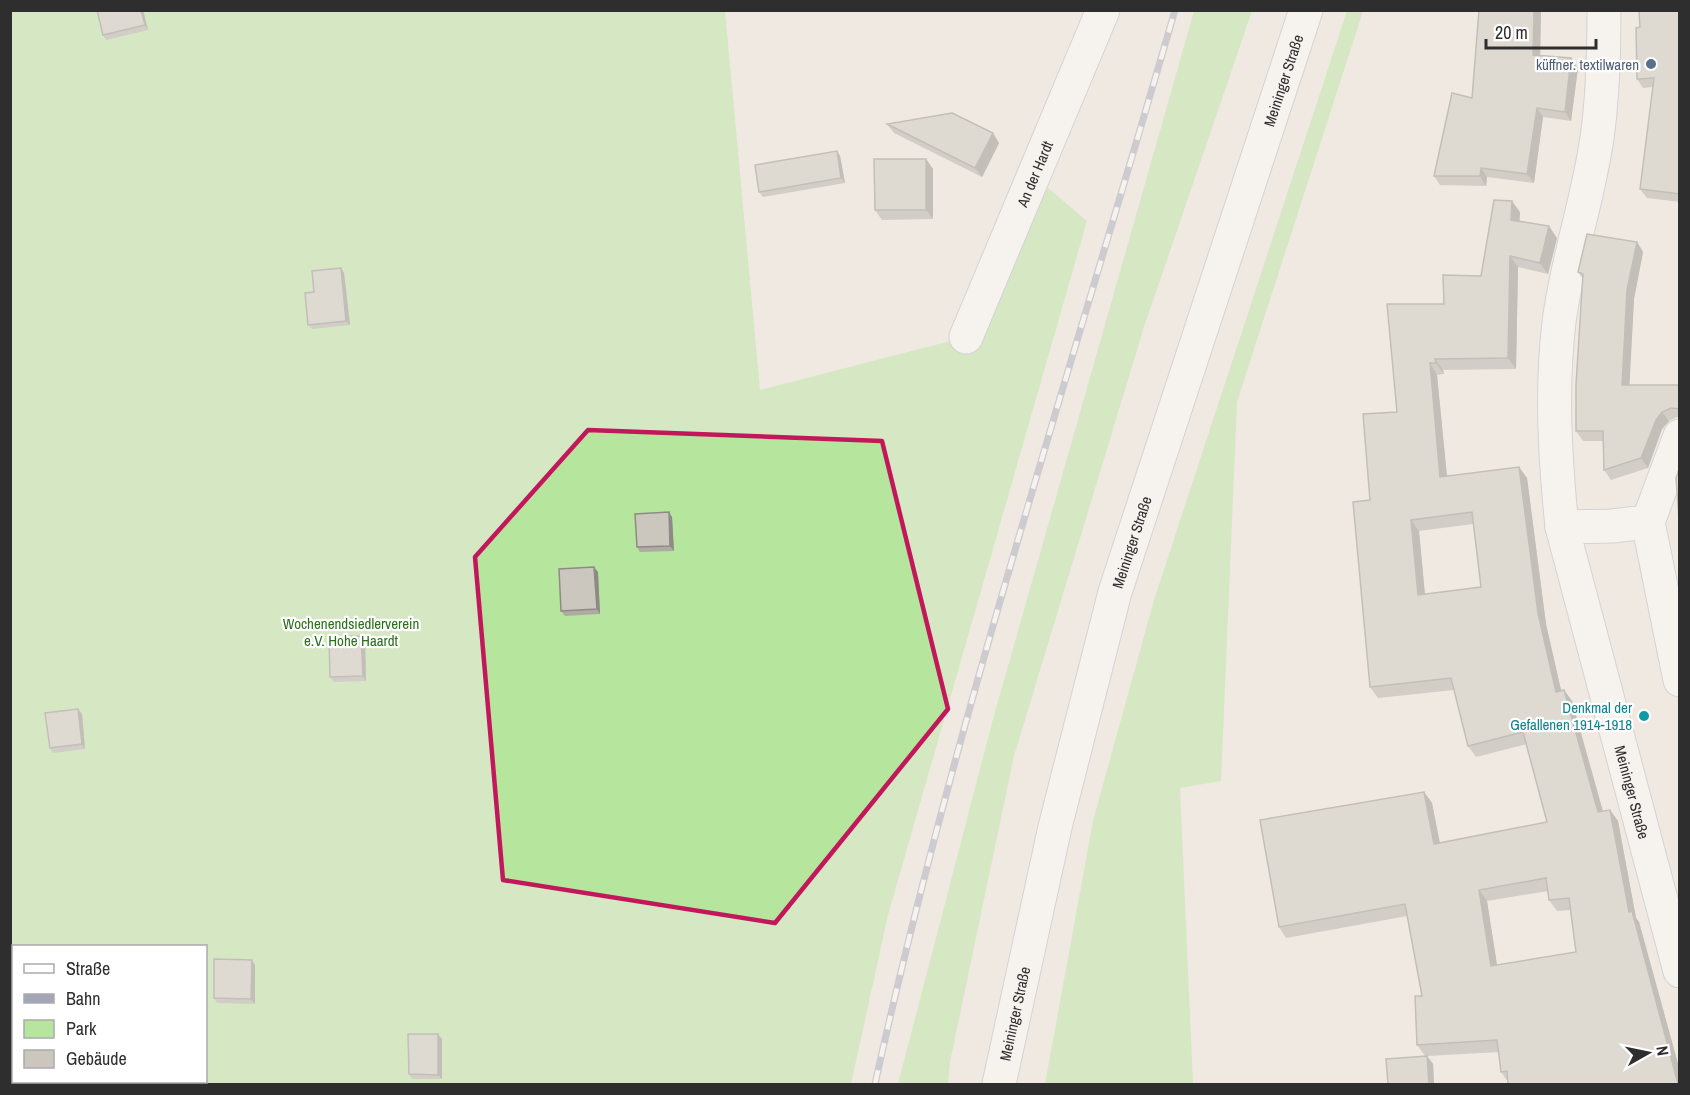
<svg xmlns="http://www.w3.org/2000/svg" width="1690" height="1095" font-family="'Archivo Narrow',sans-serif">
<rect width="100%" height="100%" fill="#efe9e1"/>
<path fill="#b6e59e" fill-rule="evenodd" d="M10,11H725L760,390L966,337L1034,176L1087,221L888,915L851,1084H11ZM14,946H206V1082H14Z
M1194,11H1252L1144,327L1014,756L950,1062L948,1084H898L993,719Z
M1347,11H1363L1237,402L1221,781L1180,788L1193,1084H1045L1093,821L1154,600Z"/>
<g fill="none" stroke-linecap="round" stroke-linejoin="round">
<g stroke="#b4b7c1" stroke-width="35">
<g id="street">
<path id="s1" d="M1604,10C1604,53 1603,96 1597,138C1588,200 1567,260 1559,322C1551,390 1555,459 1562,527L1680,971"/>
<path id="s2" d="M966,337L1103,10"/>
<path d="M1648,522L1680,680"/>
<path d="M1648,522L1680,436"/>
<path d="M1562,527L1612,526L1648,522"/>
</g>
</g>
<g stroke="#b4b7c1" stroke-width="35">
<g id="secondary">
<path id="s3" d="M999,1084L1055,827L1115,592L1306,10"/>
</g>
</g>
<use href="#street" stroke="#fff" stroke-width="33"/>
<use href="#secondary" stroke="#fff" stroke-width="33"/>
<g stroke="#a3a6b8" stroke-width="7">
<path id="rail" d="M875,1084C955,721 1072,368 1175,10"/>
</g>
<use href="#rail" stroke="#fff" stroke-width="4.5" stroke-dasharray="14" stroke-linecap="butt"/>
</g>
<path fill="#afaba4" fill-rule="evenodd" d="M143,10L148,30L106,40L103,35Z
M1479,10H1541L1540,56L1578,68L1571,121L1543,117L1534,183L1487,177L1486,186L1440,185L1434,176L1472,98Z
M1680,10V202L1647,198L1640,189L1653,87L1643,88L1637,79L1640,27Z
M887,124L999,143L982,177L894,133Z
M837,151L840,156L845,183L763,197L759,192Z
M926,159L933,169V219L882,220L875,210Z
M1520,212L1519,222L1557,238L1548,274L1518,267L1516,369L1443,370L1444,374L1437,375L1447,476L1519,467L1527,478L1546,624L1561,691L1564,690L1572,701L1603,811L1610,810L1618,821L1636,918L1639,922L1680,1071V1084L1508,1082L1501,1072L1499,1052L1427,1056L1433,1064L1434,1084H1388L1425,1056L1417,1045L1422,996L1407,916L1286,938L1279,927L1424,792L1432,803L1440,843L1547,822L1527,744L1476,757L1468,746L1454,690L1378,698L1370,687V500L1397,412L1444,304L1481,276ZM1473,524L1481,587L1425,594L1419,531ZM1548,891L1549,900L1557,911L1570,910L1576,952L1497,965L1487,901Z
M1637,242L1643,252L1634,299L1629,385H1680V418L1677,417L1669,421L1662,429L1648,468L1611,480L1604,470V441H1583L1576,431L1583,279L1578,272Z
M344,273L350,325L312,329L308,325Z
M672,517L674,551L640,552L637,547Z
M598,572L600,614L565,616L561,611Z
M361,636L365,641L366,681L334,682L330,677Z
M82,714L85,749L53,753L50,748Z
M255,965V1004L217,1003L214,998Z
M442,1039V1079H412L409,1074Z"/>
<path fill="#8e8b86" d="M141,10H143L148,30L145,25Z
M1534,10H1541L1540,64L1533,55Z
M1571,58L1578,68L1571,121L1565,112Z
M1537,108L1543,117L1534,183L1527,174Z
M993,133L999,143L982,177L975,168Z
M837,151L840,156L845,183L841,178Z
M926,159L933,169V219L926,210Z
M1481,168L1487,177L1486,186L1480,176Z
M1512,201L1520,212L1519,231L1511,220Z
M1549,226L1557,238L1548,274L1540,263Z
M1637,242L1643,252L1634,299L1629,394L1622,385L1627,290Z
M1510,256L1518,267L1516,369L1508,358Z
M341,268L344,273L350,325L346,321Z
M1435,359L1443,370L1444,374L1436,363Z
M1430,363L1437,375L1448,488L1440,477Z
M1662,412L1669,421L1662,429L1648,468L1641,458L1656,420Z
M1519,467L1527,478L1546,624L1564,703L1556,692L1538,613Z
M669,512L672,517L674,551L670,546Z
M1411,520L1419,531L1426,607L1418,595Z
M594,567L598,572L600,614L597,609Z
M361,636L365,641L366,681L363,676Z
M1564,690L1572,701L1606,823L1598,812Z
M78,709L82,714L85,749L82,744Z
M1424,792L1432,803L1442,855L1434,844Z
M1610,810L1618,821L1636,918L1639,922L1680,1071V1084H1678L1629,912Z
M1479,890L1487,901L1499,978L1491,966Z
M252,960L255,965V1004L251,999Z
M438,1034L442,1039V1079L438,1075Z
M1427,1056L1433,1064L1434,1084H1429Z"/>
<path fill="#cbc7bf" stroke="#8e8b86" stroke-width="1.5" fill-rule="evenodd" d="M97,10H141L145,25L103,35Z
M1479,10H1534L1533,55L1571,58L1565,112L1537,108L1527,174L1481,168L1480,176H1434L1452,93L1472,98Z
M1639,10H1680V194L1640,189L1654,78L1637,79L1636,28L1640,27Z
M952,113L993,133L975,168L887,124Z
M837,151L841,178L759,192L755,165Z
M874,159H926V210H875Z
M1494,200L1512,201L1511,220L1549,226L1540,263L1510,256L1508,358L1435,359L1436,363H1430L1440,477L1519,467L1538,613L1556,692L1564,690L1598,812L1610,810L1629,912L1632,911L1678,1084H1508L1507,1071L1501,1072L1497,1040L1417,1045L1415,996H1422L1405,904L1279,927L1260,820L1424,792L1434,844L1547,822L1523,732L1468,746L1451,678L1370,687L1353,502L1370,500L1363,414L1397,412L1387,304H1444L1443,275L1481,276ZM1472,512L1481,587L1418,595L1411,520ZM1546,878L1549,900L1569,898L1576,952L1491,966L1479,890Z
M1587,234L1637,242L1627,290L1622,385H1680V409L1671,408L1662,412L1656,420L1641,458L1604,470L1603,431H1576V385L1583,274L1578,272Z
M341,268L346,321L308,325L305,293L314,292L312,271Z
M1680,466V532L1676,478Z
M669,512L670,546L637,547L635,514Z
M594,567L597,609L561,611L559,569Z
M361,636L363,676L330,677L329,637Z
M78,709L82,744L50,748L45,713Z
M214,959L252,960L251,999L214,998Z
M408,1034H438V1075L409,1074Z
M1427,1056L1429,1084H1388L1386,1059Z"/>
<path d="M0 0H1690V1095H0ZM588,430L882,441L948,709L775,923L503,880L475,557Z" fill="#efe9e1" fill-opacity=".55" fill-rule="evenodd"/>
<path fill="none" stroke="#c2185b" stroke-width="4.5" stroke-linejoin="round" d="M588,430L882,441L948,709L775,923L503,880L475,557Z"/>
<circle fill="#5c6f8a" stroke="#fff" stroke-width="2" cx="1651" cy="64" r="6"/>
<circle fill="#0f9aa8" stroke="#fff" stroke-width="2" cx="1644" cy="716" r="6"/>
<g text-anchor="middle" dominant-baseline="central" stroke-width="4.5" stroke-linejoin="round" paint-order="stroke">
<g font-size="15" fill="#4e5e75" stroke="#fff" text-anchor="end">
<text x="1639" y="64">küffner. textilwaren</text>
</g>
<g font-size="15" fill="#2e2e2e" stroke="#fff">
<text stroke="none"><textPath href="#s3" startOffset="1044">Meininger Straße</textPath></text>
<text stroke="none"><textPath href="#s2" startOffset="177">An der Hardt</textPath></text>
<text stroke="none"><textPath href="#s3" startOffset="558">Meininger Straße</textPath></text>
<text stroke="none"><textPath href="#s1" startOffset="796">Meininger Straße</textPath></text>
<text stroke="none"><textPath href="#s3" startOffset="72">Meininger Straße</textPath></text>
</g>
<g font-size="15" fill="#2c6e1b" stroke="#fff">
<text x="351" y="623">Wochenendsiedlerverein<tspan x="351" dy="17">e.V. Hohe Haardt</tspan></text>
</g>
<g font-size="15" fill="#0d838f" stroke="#fff" text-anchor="end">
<text x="1632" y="707">Denkmal der<tspan x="1632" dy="17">Gefallenen 1914-1918</tspan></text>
</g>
</g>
<rect width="1690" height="1095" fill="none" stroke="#2e2e2e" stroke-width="24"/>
<rect x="12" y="945" width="195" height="138" fill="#ffffff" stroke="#ababab" stroke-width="1.5"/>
<rect x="24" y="964" width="30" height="9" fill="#ffffff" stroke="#ababab" stroke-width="1.5"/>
<text x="66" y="975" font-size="18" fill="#2e2e2e">Straße</text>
<rect x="24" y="994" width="30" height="9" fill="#a3a6b8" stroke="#ababab" stroke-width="1.5"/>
<text x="66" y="1005" font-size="18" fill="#2e2e2e">Bahn</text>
<rect x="24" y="1020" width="30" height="18" fill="#b6e59e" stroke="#ababab" stroke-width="1.5"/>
<text x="66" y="1035" font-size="18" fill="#2e2e2e">Park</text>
<rect x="24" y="1050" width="30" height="18" fill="#cbc7bf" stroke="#ababab" stroke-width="1.5"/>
<text x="66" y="1065" font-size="18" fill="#2e2e2e">Gebäude</text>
<g transform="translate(1648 1053) rotate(81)" stroke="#ffffff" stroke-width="4.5" paint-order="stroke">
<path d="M0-4.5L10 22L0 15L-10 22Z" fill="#2e2e2e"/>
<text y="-9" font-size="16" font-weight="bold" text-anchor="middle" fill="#2e2e2e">N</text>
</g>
<path d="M1486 39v9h110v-9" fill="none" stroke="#2e2e2e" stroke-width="3"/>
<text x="1495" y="39" font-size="18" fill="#2e2e2e" stroke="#ffffff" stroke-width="4.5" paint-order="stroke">20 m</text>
</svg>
